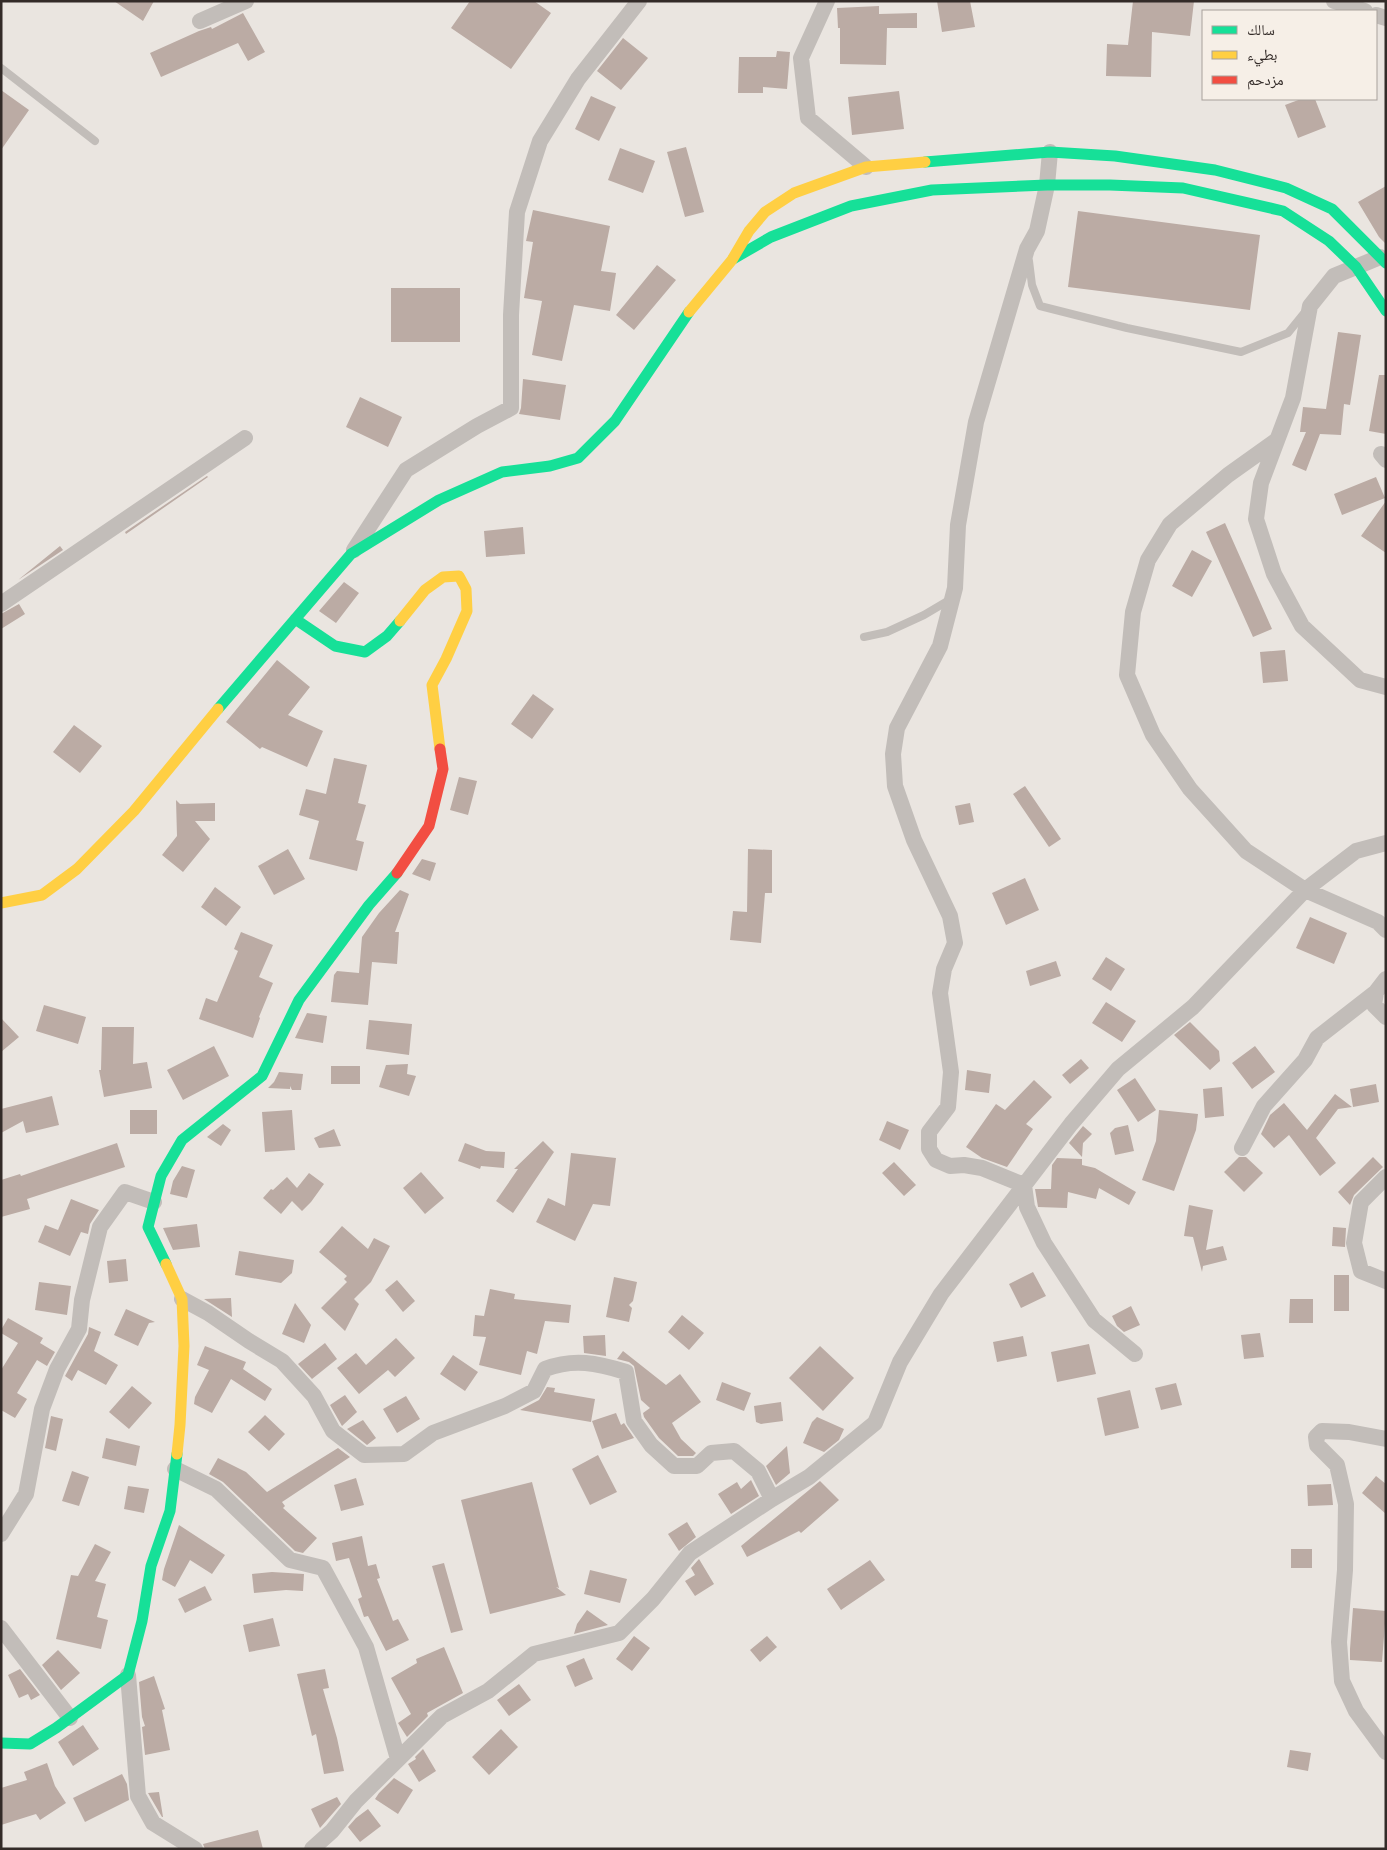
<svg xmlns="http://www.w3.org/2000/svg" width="1387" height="1850" font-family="'PT Sans','Noto Naskh Arabic',sans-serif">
<rect width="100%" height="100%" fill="#eae5e0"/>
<path fill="#bbaba4" d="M114,1H154L143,21Z
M470,1H534L551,13L511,69L451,28Z
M937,1H970L975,27L942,32Z
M1133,1H1194L1190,36L1152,32L1151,77L1106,76L1107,44L1128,45Z
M879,6V14L917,13V28H887L886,65L840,64V28H838L837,8Z
M243,13L265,52L248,61L238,43L161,77L150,53L199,31L211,27L212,29Z
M623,38L648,58L621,90L597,71Z
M777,51L790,52L787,89L763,87V93H738L739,57H776Z
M1,90L29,110L1,150Z
M899,91L904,129L852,135L848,97Z
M591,96L616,107L599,141L575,129Z
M1301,99H1315L1326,127L1298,138L1285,105Z
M686,147L704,212L685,217L667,152Z
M620,148L655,161L643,193L608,180Z
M1386,186V244L1379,237L1358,202Z
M533,210L610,226L601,271L616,273L610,311L574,305L562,361L532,355L542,301L524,298L533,242L526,241Z
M1078,211L1260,235L1250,310L1068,287Z
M657,265L676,280L634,330L616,315Z
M391,288H460V342H391Z
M1338,332L1361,335L1350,405L1344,404L1341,435L1320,434L1306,471L1292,465L1306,432H1300L1303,407L1326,409Z
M1379,375H1386V434L1369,431Z
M523,379L566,385L560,420L519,414L521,408Z
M360,397L402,417L388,447L346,427Z
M207,476L208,477L126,534L125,532Z
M1376,477L1385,498L1342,515L1334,494Z
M1386,501V553L1361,536Z
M1225,523L1272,629L1253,637L1206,532Z
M523,527L525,554L486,557L484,531Z
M60,546L63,550L18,580Z
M1192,550L1212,561L1192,597L1172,586Z
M344,582L359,593L336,623L319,611Z
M19,604L25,614L1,629V614Z
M1285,650L1288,681L1263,683L1260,652Z
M277,660L310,687L288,715L323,731L307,767L262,747L260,749L226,722Z
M533,694L554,709L532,739L511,724Z
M74,725L102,746L80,773L53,752Z
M334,758L367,765L358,803L366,805L356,840L364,842L357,871L309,859L319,821L299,815L306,789L326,794Z
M459,777L477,781L468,815L450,810Z
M1025,786L1061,839L1049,847L1013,794Z
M176,800L180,804L215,803V821H195L210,839L183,872L162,855L177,836Z
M970,803L974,822L959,825L955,806Z
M288,849L305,879L274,895L258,866Z
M748,849L772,850V893H765L761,943L730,940L733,911L747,912Z
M422,859L436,863L430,881L412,874Z
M1025,878L1039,910L1006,925L992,893Z
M215,887L241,907L226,926L201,907Z
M400,890L409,894L395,932H399L397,964L372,962L368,1005L331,1002L334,975L337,971L359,973L362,937L379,913Z
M1310,917L1347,933L1334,964L1296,948Z
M241,932L273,945L259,977L273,983L259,1017L260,1018L253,1038L199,1019L206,998L217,1002L238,951L234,949Z
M1106,957L1125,969L1111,991L1092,979Z
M1056,961L1061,976L1030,986L1026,971Z
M1106,1002L1136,1021L1122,1042L1092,1023Z
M44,1005L86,1017L78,1044L36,1031Z
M307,1013L327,1016L323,1043L295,1038Z
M1,1018L19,1037L1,1052Z
M369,1020L412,1024L409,1055L366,1049Z
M1190,1022L1219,1051L1220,1061L1210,1070L1174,1035Z
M102,1027H134L133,1064L147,1062L152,1088L104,1097L99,1070H101Z
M214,1046L229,1076L183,1100L167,1070Z
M1255,1046L1275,1072L1252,1089L1232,1063Z
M1081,1059L1089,1068L1070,1084L1062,1075Z
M408,1064L407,1074L416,1076L409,1096L379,1087L386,1065Z
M331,1066H360V1084H331Z
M967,1070L991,1074L989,1093L965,1090Z
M279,1072L303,1074L301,1090H292L290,1086V1089L268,1088L274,1082Z
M1135,1078L1156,1110L1138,1122L1117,1090Z
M1034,1080L1052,1097L1026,1124L1033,1129L1007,1167L982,1158L966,1147L996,1104L1005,1110Z
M1376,1084L1379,1102L1353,1107L1350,1089Z
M1222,1087L1224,1116L1205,1118L1203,1089Z
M1335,1094L1352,1107L1338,1109L1316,1138L1336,1163L1320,1176L1289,1135L1274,1148L1261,1134L1270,1115L1284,1103L1307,1130Z
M52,1096L59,1125L26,1133L23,1121L1,1133V1109Z
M130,1110H157V1134H130Z
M292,1110L295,1150L265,1152L262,1112Z
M1159,1110L1198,1114L1196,1130L1174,1191L1142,1180L1156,1141Z
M887,1121L909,1130L900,1150L879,1140Z
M223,1124L231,1130L221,1146L207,1137Z
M1128,1125L1134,1151L1115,1155L1110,1133L1115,1128Z
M1083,1126L1092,1134L1083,1143L1082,1157L1069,1143Z
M334,1129L341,1146L319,1148L314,1138Z
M543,1141L554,1152L513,1213L496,1201L518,1169H514Z
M117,1143L125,1167L27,1199L30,1209L1,1217V1180L20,1174L21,1176Z
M465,1143L486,1151L505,1152L504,1168L481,1166L480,1169L458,1161Z
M571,1153L616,1158L610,1206L593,1204L575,1241L536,1222L548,1198L565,1206Z
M1239,1157H1246L1263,1173L1244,1192L1224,1172Z
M1373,1157L1383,1167L1354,1195L1350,1205L1338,1192Z
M1057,1158L1082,1159V1165L1095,1168L1136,1192L1129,1205L1099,1188L1096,1199L1068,1192L1067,1208L1038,1207L1035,1189H1051L1052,1165Z
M894,1162L916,1185L904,1196L882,1173Z
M182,1166L195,1170L187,1198L170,1194L173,1181Z
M421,1172L444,1198L425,1214L403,1188Z
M309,1173L324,1184L311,1202L302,1211L292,1201L281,1214L263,1198L271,1189L273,1190L287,1177L297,1188Z
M71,1199L99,1210L90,1224L88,1234L81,1232L70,1256L38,1242L45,1225L58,1230Z
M1189,1205L1213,1210L1206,1250L1223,1246L1227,1260L1203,1266L1202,1272L1193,1237L1184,1236Z
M197,1224L200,1247L173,1250L163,1228Z
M342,1226L368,1249L374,1238L390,1246L371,1282L354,1299L359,1304L345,1331L321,1308L347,1282L344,1279L347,1276L319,1252Z
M1333,1227L1346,1228L1345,1247L1332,1246Z
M239,1251L294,1260L292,1273L281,1283L235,1275Z
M126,1259L128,1281L109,1283L107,1261Z
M1033,1272L1046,1296L1021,1308L1009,1284Z
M1334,1275H1349V1311H1334Z
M614,1277L637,1282L633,1301L629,1305L632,1308L629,1322L606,1317Z
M397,1280L415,1301L403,1312L385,1290Z
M39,1282L71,1286L67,1315L35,1310Z
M490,1289L515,1294L514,1299L571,1305L569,1323L545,1321L537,1354L527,1351L521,1375L479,1365L486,1337L473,1336L475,1315L484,1316Z
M231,1298L232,1317L204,1299Z
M1290,1299H1313V1323H1289Z
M295,1303L311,1325L304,1343L282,1334Z
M1131,1306L1140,1325L1124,1332L1117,1326L1112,1316Z
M126,1309L155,1322L149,1323L138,1346L114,1335Z
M682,1315L704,1333L689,1350L668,1332Z
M8,1318L43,1338L40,1343L55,1352L47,1366L37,1360L17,1393L27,1399L15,1418L1,1410V1370L18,1343L1,1333V1330Z
M89,1327L101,1332L94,1351L118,1365L106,1385L78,1370L72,1381L65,1376L88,1334Z
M1260,1333L1264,1357L1244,1359L1241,1335Z
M605,1335L606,1356L584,1353L583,1336Z
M1023,1336L1027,1356L997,1362L993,1342Z
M396,1338L415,1358L395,1377L388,1370L359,1394L337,1368L356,1353L366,1365Z
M325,1343L337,1359L312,1379L298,1364Z
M1089,1344L1096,1374L1057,1382L1051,1352Z
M205,1346L246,1362L243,1369L272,1389L265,1401L231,1379L212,1413L194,1404L195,1397L209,1370L197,1365Z
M820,1346L854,1378L823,1411L789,1378Z
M623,1351L666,1385L680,1374L701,1402L672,1423L681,1439L696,1453L693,1456H678L659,1438L644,1417L643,1413L650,1408L641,1400L634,1366L629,1362L617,1359Z
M453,1355L478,1372L465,1391L440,1374Z
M722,1382L751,1393L744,1411L716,1400Z
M1176,1383L1182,1405L1161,1410L1155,1388Z
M132,1386L152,1403L129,1429L109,1412Z
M547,1387L555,1388L554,1392L595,1399L591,1422L520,1410L539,1400Z
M1130,1390L1139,1428L1105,1436L1097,1398Z
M345,1395L357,1412L342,1426L330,1405Z
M406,1396L420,1419L397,1433L383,1409Z
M781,1402L783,1421L761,1424L756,1422L754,1406Z
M616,1413L621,1425L624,1423L634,1438L602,1449L592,1421Z
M265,1415L285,1434L269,1451L248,1432Z
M51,1416L63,1419L56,1451L45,1448Z
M817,1417L844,1429L839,1440L824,1452L803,1443L812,1422Z
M363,1420L376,1438L367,1445L347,1429Z
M106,1438L140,1446L136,1466L102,1458Z
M787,1446L790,1473L776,1485L766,1466Z
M338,1448L350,1457L282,1502L285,1506L283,1508L317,1538L303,1553L295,1551L223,1482L209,1474L218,1458L246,1472L267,1492Z
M598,1455L617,1492L590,1505L572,1469Z
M72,1471L89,1477L79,1506L62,1501Z
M1376,1476L1386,1484V1514L1362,1493Z
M356,1478L364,1505L341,1511L334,1485Z
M751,1480L759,1496L731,1514L718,1494L737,1482L741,1489Z
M820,1481L839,1500L801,1533L799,1531L747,1557L741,1546Z
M532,1482L559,1588L556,1587L566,1595L490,1614L461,1500Z
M1331,1484L1333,1505L1308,1506L1307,1485Z
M128,1486L149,1489L144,1513L124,1509Z
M687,1522L696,1537L679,1551L668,1534Z
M179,1525L225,1555L212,1574L190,1560L175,1587L162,1580L164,1569Z
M362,1536L368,1566L376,1564L380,1578L377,1579L393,1621L398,1619L409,1640L386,1651L368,1616L364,1617L358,1599L362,1597L349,1558L336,1561L332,1543Z
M95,1544L111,1552L95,1581L106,1584L97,1617L108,1620L101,1649L56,1639L71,1575L78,1576Z
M1291,1549H1312V1568H1291Z
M699,1559L714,1584L695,1596L685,1581L695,1575L691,1568Z
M870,1560L885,1580L841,1610L827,1589Z
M444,1563L463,1630L451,1633L432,1566Z
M590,1570L627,1579L620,1603L584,1594Z
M272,1572L304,1574L303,1591L286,1590L254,1593L252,1574Z
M205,1586L212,1600L185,1613L178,1599Z
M1353,1608L1386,1611L1382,1662L1350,1660V1649Z
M587,1610L608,1625L574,1634L577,1624Z
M273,1618L280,1646L249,1652L243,1625Z
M634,1636L650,1648L632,1671L616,1659Z
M767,1636L777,1647L760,1662L750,1650Z
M444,1647L463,1693L427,1713L428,1716L407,1737L398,1723L411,1714L391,1678L417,1663L416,1659Z
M58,1650L80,1673L61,1690L42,1665Z
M584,1658L593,1679L575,1687L566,1666Z
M20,1669L40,1695L31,1700L28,1694L19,1698L8,1675Z
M325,1669L329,1688L323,1689L337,1738L344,1771L324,1774L316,1734L312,1736L297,1674Z
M154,1676L165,1709L162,1710L170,1750L145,1755L142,1727L145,1726L142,1717L139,1682Z
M519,1684L531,1700L509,1716L497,1700Z
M83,1725L99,1749L73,1766L58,1742Z
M501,1729L518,1747L489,1775L472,1757Z
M423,1749L436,1771L419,1782L408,1764L416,1759L415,1757Z
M1290,1750L1311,1753L1308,1771L1287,1767Z
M47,1763L55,1786L66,1803L40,1820L36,1814L1,1825V1788L27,1780L24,1772Z
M122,1774L127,1784L129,1800L85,1822L73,1798Z
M394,1778L413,1790L398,1814L375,1799L379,1793Z
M159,1792L163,1817H162L148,1793Z
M337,1797L341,1804L320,1828L311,1809Z
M368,1809L381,1826L360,1842L348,1827L356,1818Z
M258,1830L263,1849H205L203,1844Z"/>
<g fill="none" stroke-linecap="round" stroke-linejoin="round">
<path stroke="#c2bdb9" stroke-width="8" d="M1,68L95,141
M1029,261L1032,285L1040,306L1127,328L1241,352L1288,333L1305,312
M864,637L887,632L924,615L951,599"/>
<path stroke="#c2bdb9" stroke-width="16" d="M827,1L801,58L808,118L866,167
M1334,1L1365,11
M1376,15L1386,18
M200,21L246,1
M1050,152L1047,185L1037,231L1027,249L976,422L958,525L955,588L940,646L897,728L893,754L895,786L914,840L950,916L955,943L944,969L940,993L951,1072L948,1107L929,1132V1149L936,1160L950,1166L964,1165L982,1168L1024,1185L1027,1207L1044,1243L1094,1320L1135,1354
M1380,257L1334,276L1310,306L1293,398L1261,483L1256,519L1274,574L1302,626L1360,680L1386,687
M1277,440L1228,475L1170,524L1148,560L1133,612L1127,675L1153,735L1190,789L1246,851L1305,890L1378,922L1386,930
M1381,454L1386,460
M354,550L406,470L477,426L511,408V315L517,212L540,141L578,79L639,1
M1,604L245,438
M1386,979L1376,992L1374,1005L1386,1017
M1242,1148L1264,1106L1305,1060L1317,1038L1376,992
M1386,1177L1361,1202L1354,1243L1361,1271L1386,1281
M182,1299L208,1313L249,1341L282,1361L314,1396L333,1431L364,1455L404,1454L433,1433L505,1406L534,1391L545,1369C574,1358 597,1363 626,1372L634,1421L651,1445L674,1466H697L711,1453L734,1451L758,1471L772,1499
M1386,1439L1349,1432L1322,1431L1316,1437L1317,1445L1337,1465L1346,1504L1345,1570L1339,1642L1342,1681L1356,1711L1386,1752
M175,1469L216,1489L290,1560L323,1568L366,1647L398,1759
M1,1534L26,1494L42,1409L57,1369L79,1329L82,1300L100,1227L125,1192L154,1202
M1,1628L70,1718
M128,1675L138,1796L153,1823L195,1849
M312,1849L332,1831L356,1801L442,1716L488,1691L534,1654L619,1633L653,1599L690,1553L772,1499L809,1477L875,1423L900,1362L941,1294L1071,1124L1118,1069L1193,1007L1305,890L1356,851L1386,843"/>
<path stroke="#16e098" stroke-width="11" d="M925,162L1050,152L1115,156L1215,170L1286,188L1332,209L1386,263
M733,259L771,237L851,206L932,190L1047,185H1110L1183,188L1283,211L1329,241L1356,267L1386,311
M295,619L335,646L365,652L387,636L400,621
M218,709L351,554L439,500L502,472L550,466L578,458L615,421L689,312
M166,1264L148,1227L161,1176L182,1140L262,1076L299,1000L369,905L397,873
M1,1743L30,1744L56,1728L128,1675L142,1621L151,1566L170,1511L177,1454"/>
<path stroke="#ffcf43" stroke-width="11" d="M689,312L732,260L749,231L765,212L794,193L866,167L925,162
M400,621L425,590L443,577L459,576L466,589L467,611L446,659L432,685L440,749
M1,903L42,895L77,869L134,811L218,709
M166,1264L182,1299L184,1346L180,1425L177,1454"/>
<path stroke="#f24e42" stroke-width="11" d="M397,873L429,826L443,769L440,749"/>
</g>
<rect width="1387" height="1850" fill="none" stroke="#332b28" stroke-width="5"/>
<rect x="1202" y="10" width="175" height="90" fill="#f6efe7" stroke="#a8a19b"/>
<rect x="1212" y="26" width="25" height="8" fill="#16e098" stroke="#a8a19b"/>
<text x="1247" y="35" font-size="15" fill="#332b28">سالك</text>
<rect x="1212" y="51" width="25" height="8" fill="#ffcf43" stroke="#a8a19b"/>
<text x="1247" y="60" font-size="15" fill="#332b28">بطيء</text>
<rect x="1212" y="76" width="25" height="8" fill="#f24e42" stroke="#a8a19b"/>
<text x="1247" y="85" font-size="15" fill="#332b28">مزدحم</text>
</svg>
